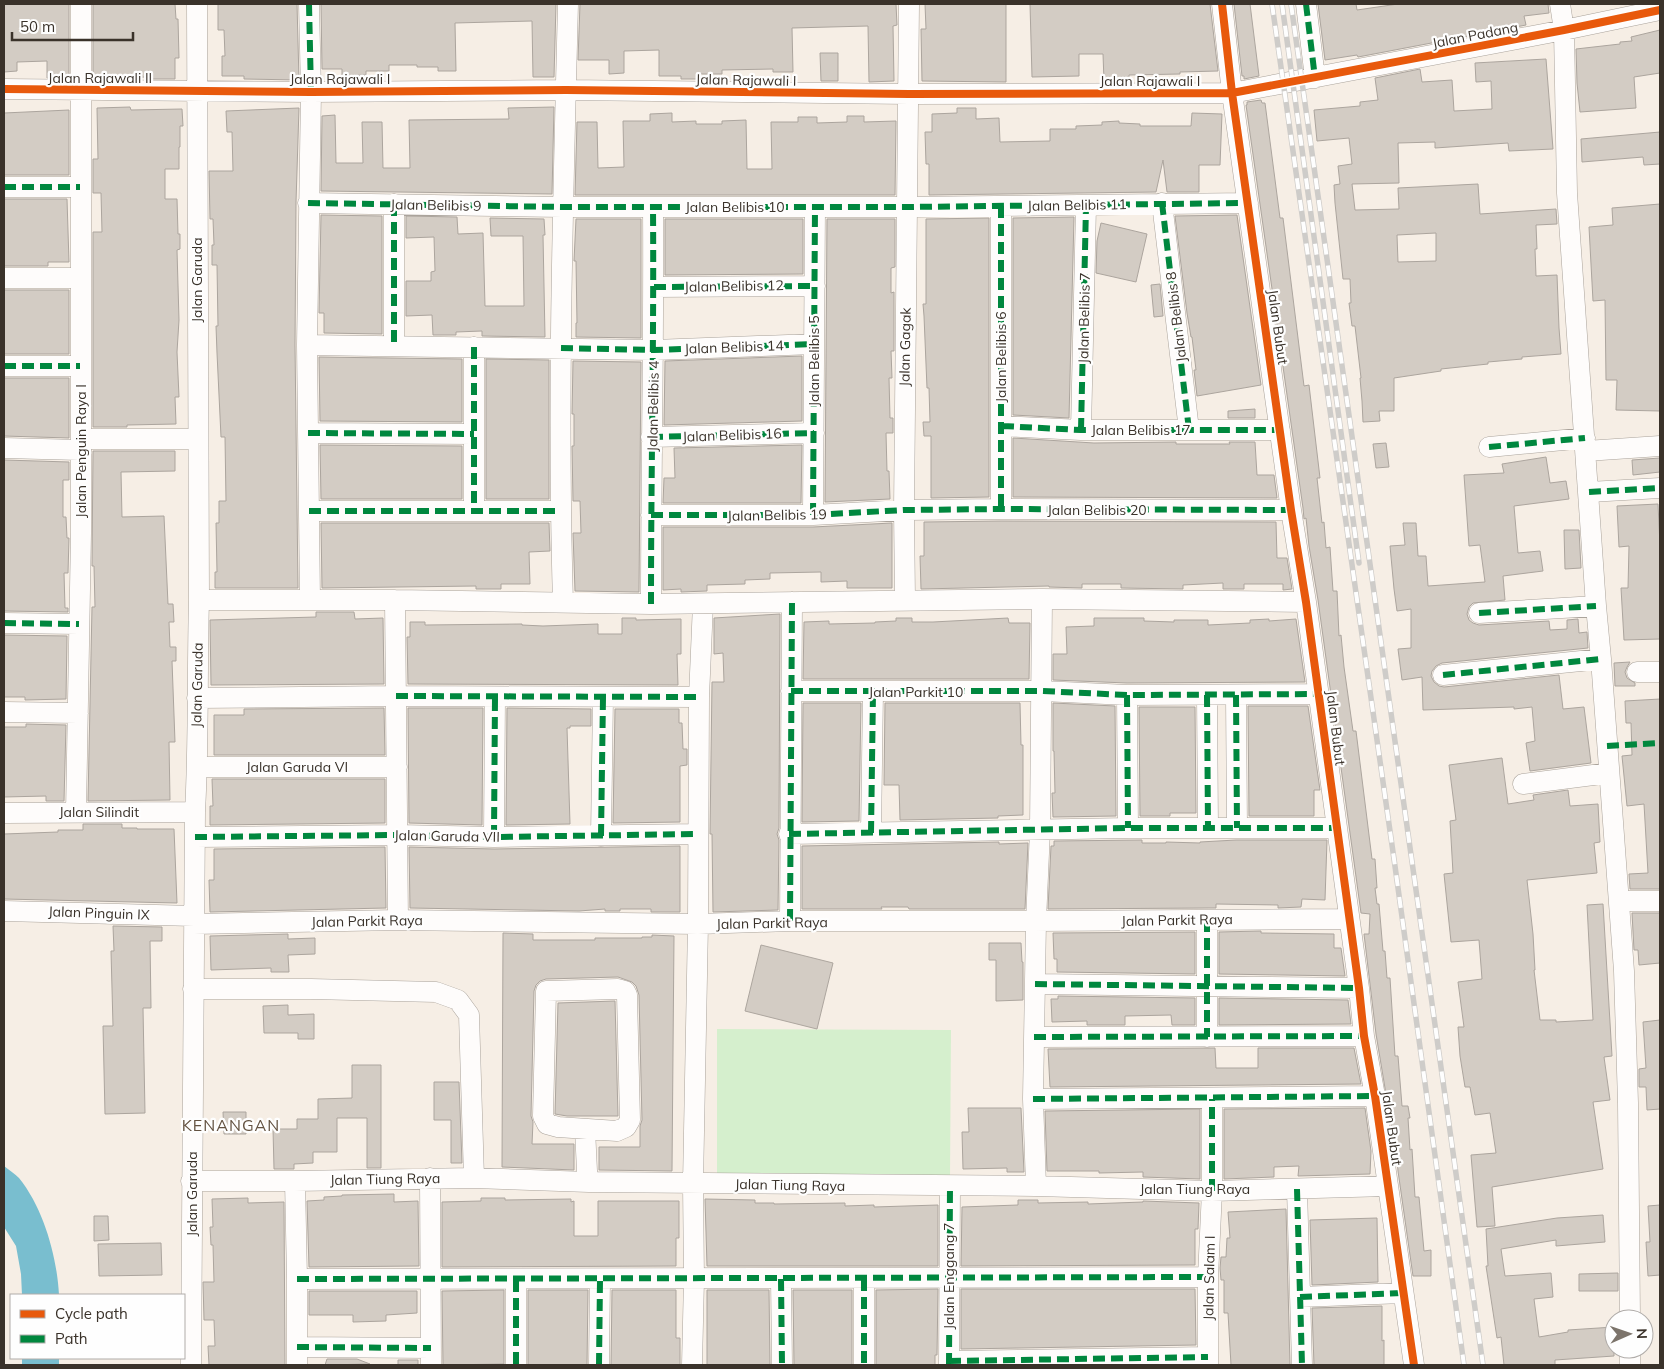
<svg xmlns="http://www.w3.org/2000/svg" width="1664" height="1369" font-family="Mulish,sans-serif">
<rect width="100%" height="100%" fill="#f6eee5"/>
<path fill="#d5efcd" d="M717,1029L951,1030L950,1178L717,1176Z"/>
<path fill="#79becf" d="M4,1166C9,1170 15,1174 19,1178C44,1209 57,1257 59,1295H22L21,1274L16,1246L4,1227Z
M22,1358H59V1365H22Z"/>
<path fill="#d3ccc4" stroke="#aca59e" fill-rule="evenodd" d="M4,4H69V78H47V61L17,62V71L4,72Z
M93,4H175L176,19H178L179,58H175V79H147V77L93,78Z
M218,4H297L299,80L244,79V76H222V56H225L224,30H218Z
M321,4H556L554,77H533L532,21L455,23L456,71H438V67H417V65H389V71H366V75L342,76V69H322Z
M580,4H896L897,25L893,26L894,81L869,82L868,26L792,28L793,72H773V69L722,70V74H698V79H681V76H659V50L624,51V73L609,74V60H578Z
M925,4H1006V82L922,81L921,29H926Z
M1030,4H1210L1218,71L1180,72V74L1129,75V81H1104L1103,54H1079V76L1032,77Z
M1234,4H1250L1259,76L1244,79V76H1242Z
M1318,4H1356L1357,10L1398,4H1548L1549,13L1524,16L1526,25L1358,57L1357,55L1325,60Z
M1660,30V73L1634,77L1636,108L1580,112L1577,83L1576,49L1620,44V42L1632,41L1631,37Z
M820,53H838V81H821Z
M1546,59L1553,149L1509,151L1508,143L1435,148V142L1398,143L1399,183L1352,184L1355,210L1399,209L1398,188L1478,184L1480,214L1556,209L1557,224L1536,225L1537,249H1535L1536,276L1557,275L1559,328L1561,354L1522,357V359L1488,362V364L1441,369V371L1394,378V411H1379L1380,421L1363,422L1362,401L1360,378H1361L1355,326H1352L1349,303H1351L1350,279H1343L1335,203L1334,185L1340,184L1338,166L1352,164L1349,138L1317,141L1314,110L1360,106V102L1378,100L1375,78L1420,69L1422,82L1452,80L1454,111L1492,109L1491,81L1476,82L1475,63ZM1436,233V261L1398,262L1397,235Z
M1261,100L1262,103H1265L1280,218H1283L1304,386L1309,385L1320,478H1317L1322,523L1324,522L1326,548L1330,547L1333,591H1337L1339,636L1341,635L1344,667L1353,731H1356L1372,859H1375L1377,888H1375L1377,904H1379L1383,951H1385L1387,978H1390L1395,1056H1398L1402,1106H1408L1410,1118H1408L1410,1150L1412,1149L1415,1197H1419L1424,1251L1431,1250V1276H1413L1398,1171L1396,1148H1395L1376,1034L1364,934H1369L1370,914L1361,913L1318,600L1309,546L1306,518L1304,519L1303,508L1246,105H1247V102Z
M130,107L131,110L182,109L183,126H180V147H179V169H165V199H177L178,234H180V249L177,250L179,320L177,352L179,397H175L176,424L127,425V427H93V232H102L101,193H93V159H98L97,108Z
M554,107L552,194L321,191L322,116L335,115L336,163H363L362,122H382L383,168H410L409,120L509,119L508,108Z
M299,108L296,202L295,345L298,588H215V572H217L216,523H219V501H226L225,437H221L217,353L216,326H218L217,265H212V245H214L213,219H210L209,171H233L232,132H227L226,111Z
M957,108H976V119L999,118L1000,142L1050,141V129H1076V126L1102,125V122L1119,121V123L1140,124V126H1191L1192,113L1222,114L1220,165H1199V192H1167L1163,160L1156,192L929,195V164H926L925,132H932V114L957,113Z
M69,110V175H4V113Z
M672,113V122L696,121V124H722V121L746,120L747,169H772L771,122H798V117H817V123L847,122V116H864V122L896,121L895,195H575L577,122H597L598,168L624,167L623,121H650V114Z
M1660,132V164L1644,165L1643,157L1582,162L1581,139Z
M4,199H67L69,262H48V266H4Z
M1660,204V411L1616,410L1617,380H1606L1605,300L1593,301L1589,227L1613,225L1612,208Z
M321,215L382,216V334L324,333V313H319Z
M1237,215L1261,385L1197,396L1194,370H1196L1192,337H1191L1187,313L1175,216Z
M406,216L457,217L458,234L483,233L485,306H524L523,236H491L490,218L544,219L545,235H543L545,337L482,336V331L456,332V335H433L432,315L406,316V281H431V272L435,271L434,237L406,238Z
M1074,217L1069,418L1013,415V218Z
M989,218V497L931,498V436H924L923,422H930L929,388H927L924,316L923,304H926V219Z
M576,219H641V338L576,337V323H577L576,261H574Z
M665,219H803V274L665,275Z
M827,219H895V267L891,268V293L894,292V351H891L892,378H889L890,418H893V433H886L887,471H889L890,499L825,502Z
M1101,223L1147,234L1136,282L1096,273L1097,241Z
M1160,284L1163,316L1154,317L1151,285Z
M4,290H69V354H4Z
M802,356V421L664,425L665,361Z
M319,357L462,359V422L320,421Z
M486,359L549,360V499H486Z
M573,361L641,362L639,592L575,591L573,533H581L580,501H573L572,446H574V414H572Z
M4,378H69V438L4,436Z
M1255,409V418H1228V411Z
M1013,438L1094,443L1176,442V444H1230L1229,442H1255L1257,475H1274L1277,498L1013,497Z
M1386,443L1389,467L1376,468L1373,444Z
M320,445L462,446V499H321Z
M802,445L801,503H663L664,478H675L674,448Z
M93,451H175V471L121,472L122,517L164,516L168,604H173L174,622H169L170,647H176V661H172L175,742H169L170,800L88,801L92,607H95L94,566H92Z
M1546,457L1550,483L1566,481L1569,499L1514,506L1518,553L1540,551L1543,571L1503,576L1505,600L1473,603L1469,607L1467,614L1469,620L1473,623L1479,625L1549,621L1550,630L1567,629V620L1578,619L1579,633L1587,632L1588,648L1442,663L1436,666L1432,671L1431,676L1434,682L1439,686L1444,687L1559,675L1563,709L1584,707L1591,763L1530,771L1526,743L1535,741L1532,707L1514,709V707L1423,710L1422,677L1402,680L1398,649L1411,648V609L1397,611L1394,589L1390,546L1405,545L1403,523H1416L1418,556H1426L1428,586L1485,582L1480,545L1469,546L1464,475L1504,473L1502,464Z
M1660,458V472L1633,475L1632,460Z
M4,460L69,462V480H63V517H66L67,538H69L68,573H64L65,608H68V612L4,611Z
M1658,504L1660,545V639L1624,640L1621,588H1628L1629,546L1619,547L1617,506Z
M1001,521L1276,522L1277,558H1287L1292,589L1283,590V584H1244V589H1223V583L1183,585V589L1121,588V584H1082V588L1049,587V586L921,589L920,556H924V522Z
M321,523H549L550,551L529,552L530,584H501V589H476V586L322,588Z
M892,523V588H847V581L821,582V572L770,573V579L745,580V584L707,585V591L681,592V589L663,590V527H813Z
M1564,530H1579L1581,568L1565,569Z
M316,612H354L355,619L383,618L384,684L211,685L210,620L316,617Z
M780,614L779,828L777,834L779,840L778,910L713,912L712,834H710L712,682H724L723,653L714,654V618Z
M622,618H636V620L681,619V654H677L678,685L408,684L407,637H410V622H425V625L522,624V625L543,626L598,624V634H622Z
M896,618H912V622H933L1008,618L1009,623H1030L1029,679H803L804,622L829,621V624L875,623V622L896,621Z
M1094,618H1144V621L1174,622V620H1208V625L1250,623V620L1269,619V621L1296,619L1305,682L1127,683L1053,680V654H1067L1066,627L1094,626Z
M4,635L67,636L66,699L25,700V697H4Z
M1630,662L1627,667L1625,672L1627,678L1635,683V686H1615L1614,663Z
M1660,699V889H1630L1629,874L1648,873L1644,804L1627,806L1622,756L1632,755L1631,723H1626L1625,701Z
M803,703H861L859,821L802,822Z
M885,703H1020L1021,745H1023V815L998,816V818L900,820L899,785H884Z
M1053,703L1115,706L1116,816L1053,817L1052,793H1055L1054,751H1053Z
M1248,706H1308L1320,790H1314V816H1249Z
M1139,707H1195L1196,813H1170V816H1140Z
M384,708L385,755H214V715H244V709Z
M408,708H483L482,825L409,823Z
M507,708L591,709V726H570V728H567L570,824L506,825Z
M615,709H679V723H682L683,749H687V765L680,766V822L613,823Z
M26,724L66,725L64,801H46V796L4,797V727H26Z
M1502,758L1508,804L1534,800L1533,795L1568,790L1570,806L1598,804L1600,842L1594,843L1597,873L1527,880L1533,934L1535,970H1534L1540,1020H1556V1022L1593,1020L1587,905L1603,904L1612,1056L1604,1057L1610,1100L1593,1102L1603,1169L1492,1187L1495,1226L1477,1227L1471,1155L1496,1153L1490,1113L1475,1115L1470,1087H1465L1460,1056L1458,1027H1464L1458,982L1482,979L1479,940L1451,942L1444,874L1453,873L1450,821L1456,820L1449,765Z
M212,779H385V823L210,825V806H213Z
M83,824H122V828H137V829H174L177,903L4,899V834L58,832V830H83Z
M1142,840V843H1166V842L1200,843V842L1236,840H1327L1325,900L1302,899L1301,907L1278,908V905L1216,904V908H1208L1048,909L1051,846H1054V841Z
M999,842V844L1028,843L1025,909H909L908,907H881L882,909H802V846Z
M680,846V912H651V909H620V911H605V909L579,911L410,908L409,847L494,849Z
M385,847L386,908L210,912L209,880H214V849Z
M1632,913H1660V963L1639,965L1638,950H1634Z
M113,926L162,927V941H150L151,1008H143L145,1113L105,1114L103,1026H113L111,951H114Z
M1261,931V933L1334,934V948H1341L1345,976L1219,974V932Z
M1195,932V974L1057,972V959H1054L1053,933Z
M503,933L533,934V940H595V938H642V937H652V935L674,936L672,1171L599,1170V1147H640V1126L642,1120L639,995L636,986L632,982L618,977L546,979L540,981L536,985L534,991L531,1116L533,1122L532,1144H574V1170L502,1167Z
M288,934V939L315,938V954L288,955L289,972H271V968L211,970L210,936Z
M989,943H1021L1022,962H1023V1000L996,1001V960H989Z
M761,945L833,963L817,1029L745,1011Z
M1058,996L1195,998V1025H1172L1171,1015L1125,1016V1025H1087V1021L1052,1022L1051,999H1058Z
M1219,998L1348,1000L1351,1024L1219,1025Z
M615,1001L618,1116H567L555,1114L558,1003Z
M288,1005V1015L314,1014V1039H298V1033H264L263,1006Z
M1660,1020V1109L1647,1110L1646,1087H1639V1069L1646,1068L1643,1022Z
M1215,1048L1216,1068H1258V1048H1354L1361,1084L1050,1087L1048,1049Z
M352,1065H381V1168H367V1118H337V1152H313V1163L294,1164V1169H274L273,1129H297V1119H318V1099L352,1098Z
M434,1082H459L462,1163H451V1120H434Z
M968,1108H1021L1024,1172H1007V1168L963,1169L962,1132H969Z
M1365,1108L1371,1151L1370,1174L1298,1176L1299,1166L1274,1167V1177L1224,1179V1109Z
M1200,1109V1179L1143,1177V1172L1099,1173V1171H1047L1045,1111Z
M223,1112H246V1134H224Z
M394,1194V1202L418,1201L419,1266L309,1267L307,1201L324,1200V1197L342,1196V1195Z
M248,1198V1203L284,1202L285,1365H209L208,1346H215L214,1320H204L203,1282H214L213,1245H211L210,1227H213L212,1199Z
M481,1198H505V1200L571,1199V1202L574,1201V1236H598V1201H679V1238H676V1266L442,1267V1202L481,1201Z
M705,1199L755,1200V1203H774V1204L845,1203V1206L874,1205V1207L938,1205V1266H707Z
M1018,1200H1038V1203L1088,1202V1204L1143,1202V1201L1199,1203L1198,1229H1195V1265L961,1266L962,1207L1018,1205Z
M1660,1205V1275L1648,1276L1646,1242H1650L1648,1206Z
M1286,1209L1290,1365H1231L1228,1313H1224V1280H1221L1220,1268L1221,1257H1226L1227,1238H1230L1228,1212Z
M1603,1215L1605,1242L1556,1246V1240L1501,1249L1505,1276L1551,1273L1553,1297L1534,1299L1539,1337L1568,1332V1330L1614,1327V1356L1555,1360V1365H1504L1501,1337L1497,1338L1486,1266H1488L1486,1229L1557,1218Z
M94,1216H108L109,1240L94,1241Z
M1377,1218L1378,1282L1312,1285L1310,1220Z
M161,1243L162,1275L99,1276L98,1244Z
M1618,1273V1291H1579V1274Z
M938,1289L937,1355H935V1365H876V1290Z
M961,1289H1195L1196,1345L961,1349Z
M504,1290V1364L443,1365L442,1291Z
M528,1290H588L587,1365H528Z
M612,1290H676V1338H680V1365H611Z
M707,1290H769L770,1365H707Z
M793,1290H852V1365H794Z
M309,1291H417V1313L386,1315V1321L353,1322V1315H309Z
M1382,1306V1341L1384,1340V1365H1314L1312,1308Z
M327,1359H357L370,1364L325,1365Z
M398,1360H418V1365H398Z"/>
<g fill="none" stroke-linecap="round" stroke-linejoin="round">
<g stroke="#aaa39b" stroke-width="21">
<path id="minor" d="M309,4L311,92L307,345L310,600
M1222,4L1232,93L1291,510L1306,602L1359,988L1364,1036L1375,1096L1414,1365
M1306,4L1315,78
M1560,4L1564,30L1567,193L1596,606L1601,659L1624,971L1628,1103L1630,1319
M4,89L311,92L566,90L909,94L1232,93L1564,30L1660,10
M4,187H80
M308,203L563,207H907L1248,203
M1162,203L1189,430
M394,204V345
M1001,206V509
M4,278H81
M654,287L815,286
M307,345L654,350L814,344
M474,347V511
M4,366H80
M1002,426L1081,430H1280
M1081,430L1086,206
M308,433L474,434
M651,437L814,433
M81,439H198
M1489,447L1585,438
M4,448L80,450
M1586,451L1660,446
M1589,492L1660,488
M309,511H560
M651,515H813L904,510L1001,509L1291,510
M813,515L815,207
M199,600H395L651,604L1042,599L1306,602
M395,600L398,920
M905,600L904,510L909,4
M563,602C557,403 563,203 568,4
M651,604C651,472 654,339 653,207
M1479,613L1596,606
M4,623L79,624
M1637,672H1660
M1443,675L1601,659
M791,691H1042L1127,695L1319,694
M1127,695L1128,828
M1207,695L1208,828
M1236,695L1237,828
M197,698L396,696L699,697
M4,712L78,713
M197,767H397
M1523,784L1609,773
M76,812L81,533V4
M4,813L195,812
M871,833L873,692
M789,834L1128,828H1337
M601,836L603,697
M195,837L398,835L494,837L698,834
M494,837L495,697
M1619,901H1660
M4,911L194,916
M1207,920V1037
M790,921L792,602
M194,924L398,920L698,924L790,921H1036L1349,919
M1035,984L1359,988
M193,989H311L436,992L458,1000L469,1015L474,1178
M618,989L625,991L627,995L630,1120L626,1127L617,1131L558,1127L547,1124L543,1116L546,991Z
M1034,1037L1364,1036
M1033,1099L1375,1096
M585,1129L587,1171L589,1182
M430,1178L431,1365
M191,1181H295L474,1178L589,1182L1036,1186L1212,1191L1388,1186
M295,1181L297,1279V1365
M1036,1186L1033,1099L1036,921L1040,830L1042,599
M1297,1189L1302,1365
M297,1279L1208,1277
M781,1279L782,1365
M864,1279V1365
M516,1280V1365
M1300,1297L1403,1293
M297,1347L431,1348
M949,1361L1208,1357
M191,1365L195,812C199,741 197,670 199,600L197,4
M599,1365L600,1280
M692,1365L694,1279L693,1184L698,924L699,697L703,604
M949,1365L950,1186
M1208,1365V1277L1212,1191V1099
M1630,1365V1349"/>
</g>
<use href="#minor" stroke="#fefcfb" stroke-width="20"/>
<g stroke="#ceccc9" stroke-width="5.5">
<path id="rail" d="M1272,4L1394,859L1464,1365
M1282,4L1359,563
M1291,4L1483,1365"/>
</g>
<use href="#rail" stroke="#fefefe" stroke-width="4" stroke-dasharray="11" stroke-linecap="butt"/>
<path stroke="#00873e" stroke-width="6" stroke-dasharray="12 6" stroke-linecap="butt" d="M309,4L311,92
M1306,4L1315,78
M4,187H80
M308,203L563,207H907L1248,203
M1162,203L1189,430
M394,204V345
M1001,206V509
M654,287L815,286
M474,347V511
M561,348L654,350L814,344
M4,366H80
M1002,426L1081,430H1280
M1081,430L1086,206
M308,433L474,434
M651,437L814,433
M1489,447L1585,438
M1589,492L1660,488
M309,511H560
M651,515H813L904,510L1001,509L1291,510
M813,515L815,207
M651,604C651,472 654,339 653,207
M1479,613L1596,606
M4,623L79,624
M1443,675L1601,659
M791,691H1042L1127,695L1319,694
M1127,695L1128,828
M1207,695L1208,828
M1236,695L1237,828
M396,696L699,697
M1607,746L1660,743
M871,833L873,692
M789,834L1128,828H1337
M601,836L603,697
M195,837L398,835L494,837L698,834
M494,837L495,697
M1207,920V1037
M790,921L792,602
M1035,984L1359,988
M1034,1037L1364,1036
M1033,1099L1375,1096
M1297,1189L1302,1365
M1212,1191V1099
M297,1279L1208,1277
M781,1279L782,1365
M864,1279V1365
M516,1280V1365
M1300,1297L1403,1293
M297,1347L431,1348
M949,1361L1208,1357
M599,1365L600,1280
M949,1365L950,1186"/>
<g stroke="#fefefe" stroke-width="11">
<path id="cycleway" d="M1222,4L1232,93L1291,510L1306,602L1359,988L1364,1036L1375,1096L1414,1365
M4,89L311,92L566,90L909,94L1232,93L1564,30L1660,10"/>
</g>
<use href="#cycleway" stroke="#e8590c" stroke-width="8"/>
</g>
<g text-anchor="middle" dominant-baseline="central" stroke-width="4.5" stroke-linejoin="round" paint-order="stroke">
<g font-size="14" fill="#3a322a" stroke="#fefefe">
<text transform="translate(1475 35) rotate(-11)">Jalan Padang</text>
<text x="100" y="78">Jalan Rajawali II</text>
<text x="340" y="79">Jalan Rajawali I</text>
<text transform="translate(746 80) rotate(1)">Jalan Rajawali I</text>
<text x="1150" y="81">Jalan Rajawali I</text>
<text transform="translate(436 205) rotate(1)">Jalan Belibis 9</text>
<text transform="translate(1077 205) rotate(-1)">Jalan Belibis 11</text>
<text x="735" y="207">Jalan Belibis 10</text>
<text transform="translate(197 280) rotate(-90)">Jalan Garuda</text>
<text transform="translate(734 286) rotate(-1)">Jalan Belibis 12</text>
<text transform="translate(1176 317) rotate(-97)">Jalan Belibis 8</text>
<text transform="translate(1084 318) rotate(-89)">Jalan Belibis 7</text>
<text transform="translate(1278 327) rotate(82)">Jalan Bubut</text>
<text transform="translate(734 347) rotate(-2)">Jalan Belibis 14</text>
<text transform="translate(905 347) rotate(-89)">Jalan Gagak</text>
<text transform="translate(1001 357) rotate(-90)">Jalan Belibis 6</text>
<text transform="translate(814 361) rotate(-90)">Jalan Belibis 5</text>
<text transform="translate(653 406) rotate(-89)">Jalan Belibis 4</text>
<text x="1141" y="430">Jalan Belibis 17</text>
<text transform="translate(732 435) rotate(-2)">Jalan Belibis 16</text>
<text transform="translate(81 451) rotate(-90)">Jalan Penguin Raya I</text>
<text x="1097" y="510">Jalan Belibis 20</text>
<text transform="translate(777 515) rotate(-1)">Jalan Belibis 19</text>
<text transform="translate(197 685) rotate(-89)">Jalan Garuda</text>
<text x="916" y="692">Jalan Parkit 10</text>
<text transform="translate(1336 728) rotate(83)">Jalan Bubut</text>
<text x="297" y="767">Jalan Garuda VI</text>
<text x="99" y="812">Jalan Silindit</text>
<text transform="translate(447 836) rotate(1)">Jalan Garuda VII</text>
<text transform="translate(99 913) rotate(2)">Jalan Pinguin IX</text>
<text transform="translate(1177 920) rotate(-1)">Jalan Parkit Raya</text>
<text transform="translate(367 921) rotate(-1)">Jalan Parkit Raya</text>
<text transform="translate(772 923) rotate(-1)">Jalan Parkit Raya</text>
<text transform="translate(1392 1128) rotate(82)">Jalan Bubut</text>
<text transform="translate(385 1179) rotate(-1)">Jalan Tiung Raya</text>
<text transform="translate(790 1185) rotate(1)">Jalan Tiung Raya</text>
<text x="1195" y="1189">Jalan Tiung Raya</text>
<text transform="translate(192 1194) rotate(-90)">Jalan Garuda</text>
<text transform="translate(949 1276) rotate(-90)">Jalan Enggang 7</text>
<text transform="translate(1209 1278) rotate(-89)">Jalan Salam I</text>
</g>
<g font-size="16" letter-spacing="1" fill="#635241" stroke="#fefefe">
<text x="231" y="1125">KENANGAN</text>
</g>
</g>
<rect width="1664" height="1369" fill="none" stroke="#3a322a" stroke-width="10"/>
<rect x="10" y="1294" width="175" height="65" fill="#fefefe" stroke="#b0aca9"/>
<rect x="20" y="1310" width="25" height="8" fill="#e8590c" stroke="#b0aca9"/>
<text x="55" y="1319" font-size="15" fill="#3a322a">Cycle path</text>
<rect x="20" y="1335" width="25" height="8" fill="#00873e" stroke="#b0aca9"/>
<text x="55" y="1344" font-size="15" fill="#3a322a">Path</text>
<g transform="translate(1629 1334) rotate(88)"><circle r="24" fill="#fefefe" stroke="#b0aca9"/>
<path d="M0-4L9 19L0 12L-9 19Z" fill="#7c746b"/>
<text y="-8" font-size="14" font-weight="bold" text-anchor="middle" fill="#3a322a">N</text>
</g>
<path d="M12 32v8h121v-8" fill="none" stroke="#3a322a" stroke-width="2.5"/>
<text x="20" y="32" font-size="15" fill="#3a322a" stroke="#fefefe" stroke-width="4" paint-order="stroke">50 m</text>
</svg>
